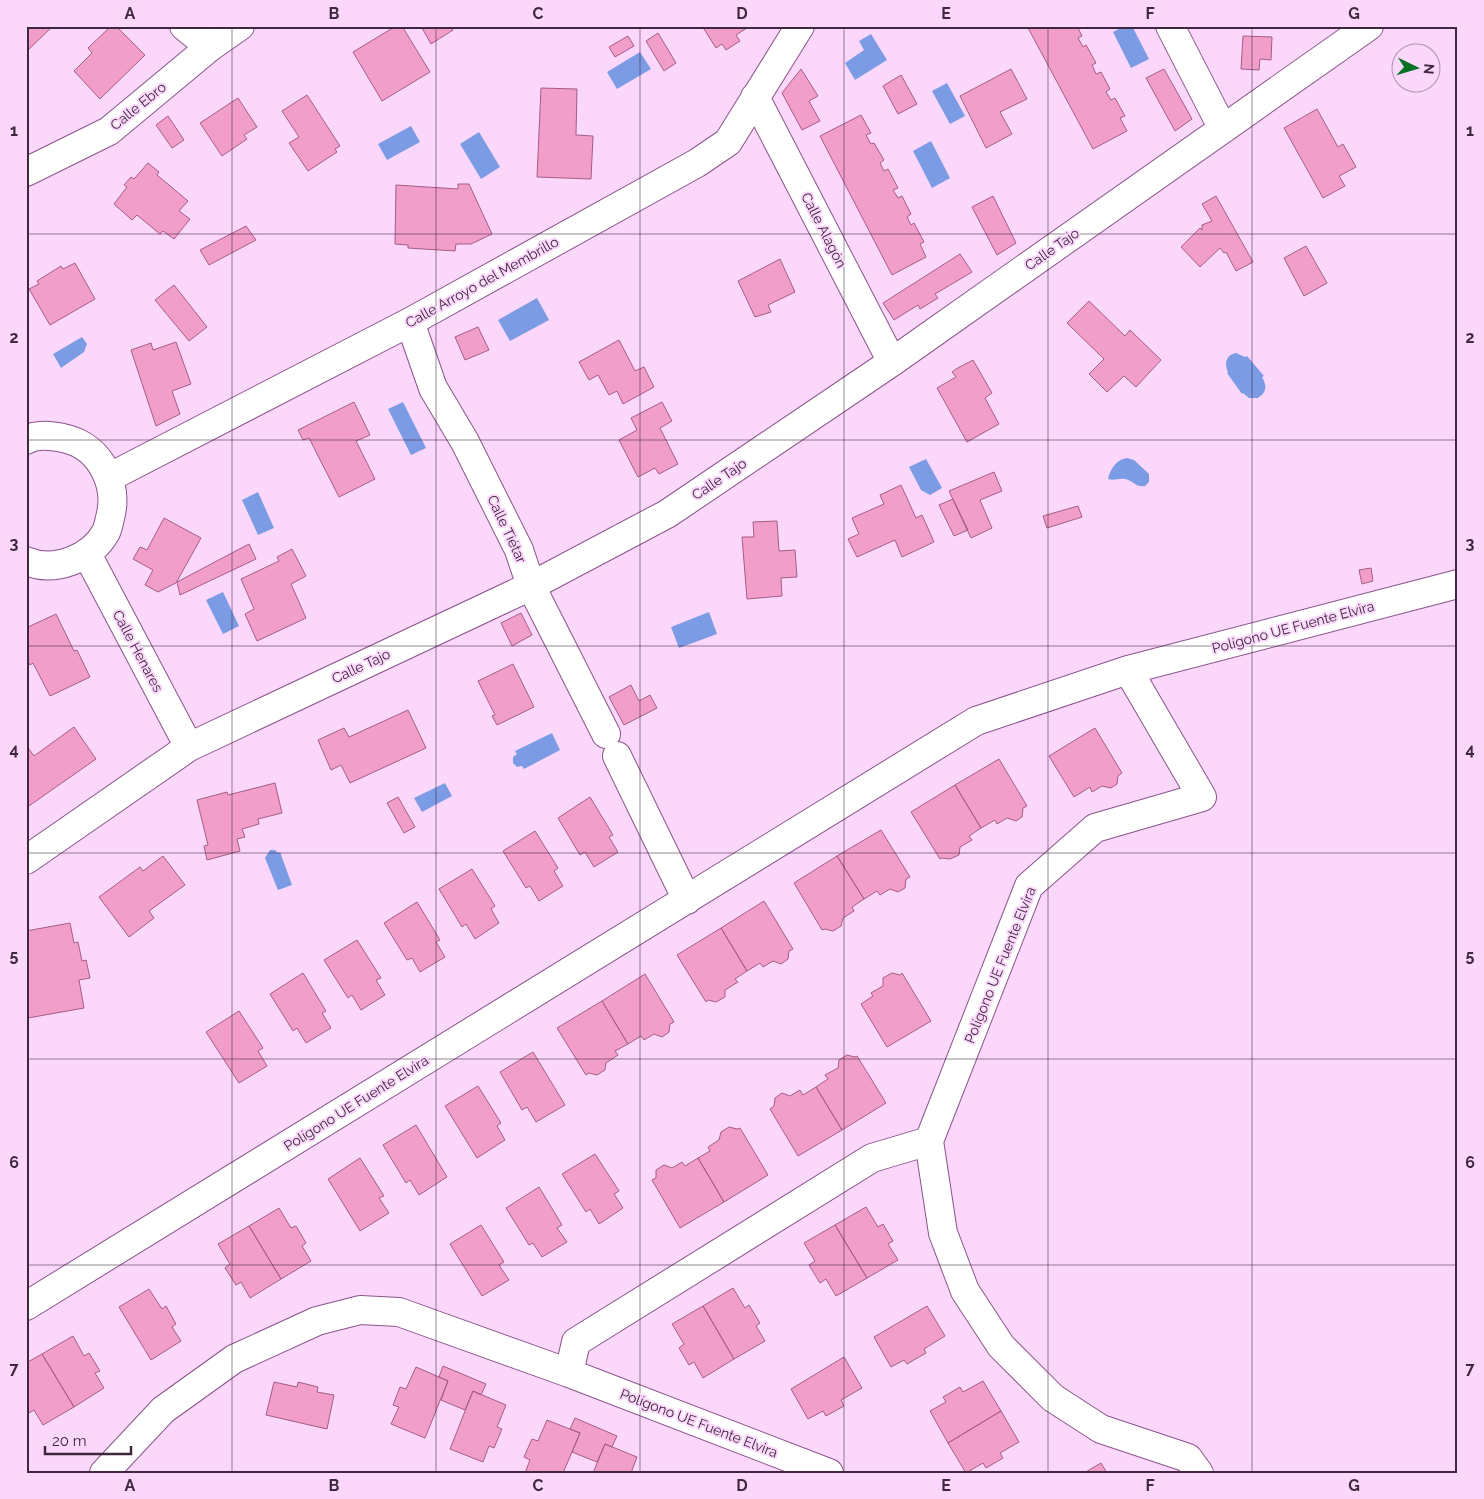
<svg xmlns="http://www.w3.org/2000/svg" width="1484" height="1499" font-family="Raleway,sans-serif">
<rect width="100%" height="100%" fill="#fbd7fb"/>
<path fill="#7c9be5" d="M1124,26H1132L1149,59L1131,68L1113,32Z
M871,34L887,60L855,80L845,63L864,50L859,41Z
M640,52L651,69L617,89L607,72Z
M947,83L965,116L950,124L932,91Z
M411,126L420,142L387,160L378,144Z
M479,132L500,167L481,179L460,144Z
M931,141L950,178L932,188L913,151Z
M537,298L549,320L510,341L498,320Z
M82,337L87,344L84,352L61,368L53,354Z
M1236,353L1245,357L1247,356L1264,376L1262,377C1267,386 1267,392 1258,398H1249L1243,393L1242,394L1227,373L1228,372C1224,363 1226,355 1236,353Z
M403,402L426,448L411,455L388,409Z
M1127,458L1134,460L1149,474V482L1145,486C1136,488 1134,481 1125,479C1119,478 1114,481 1108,479C1110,469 1117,459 1127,458Z
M926,459L942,488L930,495L921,490L909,467Z
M258,492L274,528L258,535L242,500Z
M223,592L239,626L223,634L206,600Z
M709,612L717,634L679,648L671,627Z
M552,733L560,750L524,769L522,766L517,767L513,763V757L517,754L515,751Z
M445,783L452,796L422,812L414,798Z
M270,850H275L278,853L280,852L292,885L278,890L265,858Z"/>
<path fill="#f29ecb" stroke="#a45d85" d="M26,26H53L26,52Z
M111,26H116L145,55L100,99L74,71L92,53L88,48Z
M396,26H402L430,72L382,101L353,52Z
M421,26H450L453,30L431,44Z
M702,26H750L736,35L740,41L726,50L722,44L716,48Z
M1027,26H1077L1082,36L1078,38L1083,47L1086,45L1096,63L1092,65L1096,74L1101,72L1110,89L1106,92L1111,100L1115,98L1125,116L1120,118L1127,131L1093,149Z
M658,33L676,63L664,71L646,41Z
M628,36L634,46L615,57L609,47Z
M1243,36L1272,37L1271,60L1260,59L1259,70L1241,69Z
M801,69L818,96L809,101L820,121L802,130L782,93Z
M1011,69L1027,99L1000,112L1012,134L986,148L960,96Z
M1164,69L1192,119L1175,131L1146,78Z
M901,75L917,104L898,114L883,86Z
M541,88L577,89L576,135L593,136L591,179L537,177Z
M307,95L340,146L335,149L337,152L308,171L289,143L299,137L282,111Z
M238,98L257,127L244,135L247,139L222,156L200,123Z
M1317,109L1338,147L1343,144L1356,167L1339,176L1345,186L1323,198L1284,128Z
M861,115L871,133L866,135L871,144L874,143L884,160L880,163L884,171L888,169L898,188L893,190L898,198L902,196L911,214L907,217L911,225L914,223L924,242L920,244L926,257L892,275L820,136Z
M168,116L184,140L172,148L156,125Z
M148,163L159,172L157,175L188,201L179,211L190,219L174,239L163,231L160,234L137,215L132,220L114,204L127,187L124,185L131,177L134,179Z
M458,184H469L492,234L471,244H456L455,251L408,248V245L395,244L396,185L458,189Z
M993,196L1016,243L997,255L972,207Z
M1216,196L1253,262L1236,271L1226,252L1224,253L1220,248L1200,267L1181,247L1200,228L1202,230V225L1212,221L1202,204Z
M246,226L256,240L209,265L200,250Z
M1306,246L1327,283L1304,296L1284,258Z
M960,254L972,272L935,294L938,298L920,309L918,305L894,320L883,303Z
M780,259L795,292L768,305L771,312L755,317L738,281Z
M75,263L95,299L50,325L29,289L39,284L37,281L61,266L63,269Z
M174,285L207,327L189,341L155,300Z
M1089,301L1125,336L1130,330L1161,360L1136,387L1124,376L1107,392L1089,374L1104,359L1067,323Z
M478,327L489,350L465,360L455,337Z
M619,340L635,371L644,367L654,387L623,404L617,391L609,395L598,375L589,380L579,362Z
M176,342L191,384L172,391L180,414L156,426L131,350L151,343L153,350Z
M973,360L992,393L985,398L999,424L967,442L937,388L956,377L952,372L956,369Z
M354,402L370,435L356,441L375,479L339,497L309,438L303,440L298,430Z
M662,402L672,421L660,428L678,464L659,474L655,468L638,477L619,440L637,430L631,418Z
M994,472L1002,491L980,500L992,528L971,538L949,491Z
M901,485L916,518L922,515L934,542L902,557L895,540L857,557L848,539L859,534L852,518L884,504L880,495Z
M953,499L968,530L954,536L939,505Z
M1078,506L1082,517L1047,528L1043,516Z
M164,518L201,538L176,583L158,592L145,585L153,570L133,559L140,547L147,550Z
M777,521L779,551L795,550L797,577L781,578L782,596L747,599L742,537H754L753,522Z
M249,544L256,559L180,595L177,582Z
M292,549L306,576L291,584L306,618L257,641L245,614L254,609L241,579L279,561L277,557Z
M1371,568L1373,581L1362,584L1359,570Z
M521,613L532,635L512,646L501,623Z
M56,614L74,651L77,650L90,677L50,696L33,663L30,665L26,658V628Z
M513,664L534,707L497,725L492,716L495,715L478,681Z
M631,685L639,701L650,695L657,708L624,725L609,697Z
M408,710L426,748L350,783L341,765L331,770L318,740L344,728L349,737Z
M74,727L96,759L26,808V745L34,756Z
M1095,728L1122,773L1118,776L1117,784L1111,788L1102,786L1092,792L1090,787L1074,797L1049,756Z
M999,759L1027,806L1023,808L1022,817L1016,821L1007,818L997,824L995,820L981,828L955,785Z
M275,783L282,813L258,819L259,824L242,829L245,837L237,839L240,851L207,860L204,846L208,845L197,800L227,792L228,795Z
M955,785L981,828L969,836L972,840L960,847L959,855L950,859L942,858L940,859L911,812Z
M398,797L415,827L404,833L387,803Z
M590,797L613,835L609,837L618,852L594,867L585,852L580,855L558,818Z
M881,830L910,877L906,879L905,888L898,892L890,889L880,895L877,891L864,899L837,856Z
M535,831L558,868L554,871L563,886L539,901L530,886L526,888L503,851Z
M163,856L185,885L149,911L154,918L129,937L99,897L140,867L143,871Z
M837,856L864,899L852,907L854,911L843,918L841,926L833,931L825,929L822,930L794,883Z
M472,869L495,906L491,909L499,923L475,939L466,924L462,927L439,889Z
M764,901L793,949L789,951L788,959L781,964L773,961L763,967L760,963L747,971L721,928Z
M417,902L440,940L436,942L445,957L420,972L412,958L407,960L384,923Z
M70,923L74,943L78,942L82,961L86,960L90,978L79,980L84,1008L28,1018L26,1008V931Z
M721,928L747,971L735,979L738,982L725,990V997L716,1002L708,1000L706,1002L677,955Z
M357,940L381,978L376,980L385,995L361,1010L352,995L348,998L324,960Z
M303,973L326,1011L322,1013L331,1028L306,1043L297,1028L293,1031L270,994Z
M892,973L900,975L902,973L931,1021L887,1047L861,1004L873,996L871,993L883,986V978Z
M645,974L674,1022L670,1024L669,1032L662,1037L654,1034L644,1040L641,1036L628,1044L602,1001Z
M602,1001L628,1044L615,1051L618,1055L606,1063L605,1070L597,1075L589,1073L586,1075L557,1028Z
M239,1011L263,1048L258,1051L267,1066L239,1083L206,1032Z
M533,1052L565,1105L536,1122L527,1107L522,1110L500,1072Z
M847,1055L855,1057L857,1056L886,1103L842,1130L816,1087L828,1079L825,1075L838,1068L839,1060Z
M478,1086L501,1123L497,1126L505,1140L477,1158L445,1106Z
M816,1087L842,1130L798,1156L770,1109L774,1106L775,1098L782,1093L790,1096L800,1090L803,1095Z
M416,1125L447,1177L419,1195L410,1180L406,1183L383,1145Z
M729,1127L737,1129L740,1128L768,1175L724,1202L698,1158L710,1151L708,1147L719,1140L721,1132Z
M595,1154L619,1191L614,1194L623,1208L599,1224L590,1209L586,1212L562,1174Z
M360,1158L384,1196L379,1198L389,1213L360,1231L328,1179Z
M698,1158L724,1202L680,1228L652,1180L656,1178V1170L664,1165L672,1168L682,1162L685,1166Z
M539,1187L562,1225L557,1228L567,1242L542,1257L533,1243L529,1245L506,1208Z
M866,1207L878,1227L883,1224L893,1241L888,1244L898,1260L867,1278L835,1225Z
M279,1208L291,1228L296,1226L306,1243L302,1246L311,1261L281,1279L249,1226Z
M481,1225L504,1262L499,1265L509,1280L482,1296L450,1244Z
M835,1225L867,1278L836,1296L826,1279L820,1283L809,1265L815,1261L804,1243Z
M249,1226L281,1279L250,1298L241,1282L236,1285L225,1268L230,1264L218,1244Z
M733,1288L745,1308L749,1305L760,1323L756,1326L765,1341L734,1359L703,1306Z
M149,1289L162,1309L166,1306L176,1324L172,1327L181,1341L151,1360L119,1307Z
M703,1306L734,1359L703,1378L694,1362L689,1365L679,1348L684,1344L672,1324Z
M927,1306L945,1336L924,1349L926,1353L907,1364L904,1360L891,1367L874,1337Z
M73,1336L84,1356L89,1353L100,1371L95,1373L104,1388L74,1407L42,1354Z
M42,1354L74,1407L43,1425L34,1410L29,1413L26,1409V1363Z
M844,1357L862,1388L841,1400L844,1406L826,1416L823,1411L808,1419L791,1389Z
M443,1366L486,1384L481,1395L473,1391L465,1410L441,1400L448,1381L439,1377Z
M416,1367L448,1381L425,1438L391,1424L399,1407L393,1405L400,1387L406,1389Z
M983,1381L1001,1411L948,1443L930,1411L946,1402L943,1397L960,1387L963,1392Z
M274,1382L297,1387L298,1382L318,1387L317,1392L334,1395L327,1429L266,1415Z
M473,1391L506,1405L497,1427L502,1429L494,1448L489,1446L483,1462L450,1449Z
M1001,1411L1019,1442L1000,1453L1003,1458L986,1468L983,1463L966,1473L948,1443Z
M575,1418L617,1436L612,1447L605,1444L597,1462L572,1452L580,1433L570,1429Z
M547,1420L580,1433L572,1452L563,1473H525L530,1460L524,1457L532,1439L538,1441Z
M605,1444L637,1457L631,1473H593Z
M1101,1463L1107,1473H1084Z"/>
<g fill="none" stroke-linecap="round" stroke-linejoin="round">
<g stroke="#8a548b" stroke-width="30">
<path id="minor" d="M184,26L210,47
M1170,26L1223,129
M755,97L892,362
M26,172L109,131L210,47L240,26
M410,322L433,388L465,442L519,550L531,586L606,734
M26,440C38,433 55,436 67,439C101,448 119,485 110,518C109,522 108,528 106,532C91,559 54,573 26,561
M110,477L410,322L697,163L728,142L800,26
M87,554L189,747
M1128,670L1202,797L1095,828L1029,886L929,1141L943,1233L965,1291L1001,1346L1053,1398L1101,1429L1188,1458L1199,1473
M617,756L687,900
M26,860L189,747L531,586L667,514L892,362L1369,26
M26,1306L976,721L1128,670L1458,584
M569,1373L576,1342L872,1158L929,1141
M104,1473L163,1410L234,1359L317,1321L360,1310L399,1312L569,1373L829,1473"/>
</g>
<use href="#minor" stroke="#fff" stroke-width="28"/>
</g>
<path fill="none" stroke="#3f273f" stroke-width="1" stroke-opacity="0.55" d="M232,26V1473M436,26V1473M640,26V1473M844,26V1473M1048,26V1473M1252,26V1473M26,234H1458M26,440H1458M26,646H1458M26,853H1458M26,1059H1458M26,1265H1458"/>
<g text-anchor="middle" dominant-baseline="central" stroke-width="4" stroke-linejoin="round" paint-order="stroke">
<g font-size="14" fill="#3f273f" stroke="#fbd7fb">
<text transform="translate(138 106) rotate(-39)">Calle Ebro</text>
<text transform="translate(824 230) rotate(63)">Calle Alagón</text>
<text transform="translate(1052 249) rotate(-35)">Calle Tajo</text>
<text transform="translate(482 282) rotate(-29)">Calle Arroyo del Membrillo</text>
<text transform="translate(719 479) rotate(-34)">Calle Tajo</text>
<text transform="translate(507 529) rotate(65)">Calle Tiétar</text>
<text transform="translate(1293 627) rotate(-15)">Polígono UE Fuente Elvira</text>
<text transform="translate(138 651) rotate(62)">Calle Henares</text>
<text transform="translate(361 666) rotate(-25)">Calle Tajo</text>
<text transform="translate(1000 965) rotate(-68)">Polígono UE Fuente Elvira</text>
<text transform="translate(356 1103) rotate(-32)">Polígono UE Fuente Elvira</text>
<text transform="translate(699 1423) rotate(21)">Polígono UE Fuente Elvira</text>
</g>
</g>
<rect width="1484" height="1499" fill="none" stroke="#fbd7fb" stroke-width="55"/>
<g transform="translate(1416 68) rotate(95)"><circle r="24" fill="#fbd7fb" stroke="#b091b0"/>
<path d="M0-4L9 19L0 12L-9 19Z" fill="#027123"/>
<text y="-8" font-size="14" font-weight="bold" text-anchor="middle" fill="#3f273f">N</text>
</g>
<path d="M45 1446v8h86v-8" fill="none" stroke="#3f273f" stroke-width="2.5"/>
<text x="52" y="1446" font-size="15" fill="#3f273f" stroke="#fbd7fb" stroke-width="4" paint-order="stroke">20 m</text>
<rect x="28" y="28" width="1428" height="1444" fill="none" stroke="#3f273f" stroke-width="2"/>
<g font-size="16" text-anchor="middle" font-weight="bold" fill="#3f273f">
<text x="130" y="19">A</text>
<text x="334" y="19">B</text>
<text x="538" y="19">C</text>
<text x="742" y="19">D</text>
<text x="946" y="19">E</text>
<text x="1150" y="19">F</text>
<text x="1354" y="19">G</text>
<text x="14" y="136">1</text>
<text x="1470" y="136">1</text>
<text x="14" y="343">2</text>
<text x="1470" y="343">2</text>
<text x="14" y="549">3</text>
<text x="1470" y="549">3</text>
<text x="14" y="755">4</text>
<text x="1470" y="755">4</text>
<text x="14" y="961">5</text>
<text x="1470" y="961">5</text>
<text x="14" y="1168">6</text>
<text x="1470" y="1168">6</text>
<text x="14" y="1374">7</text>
<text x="1470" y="1374">7</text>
<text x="130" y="1491">A</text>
<text x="334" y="1491">B</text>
<text x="538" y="1491">C</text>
<text x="742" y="1491">D</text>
<text x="946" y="1491">E</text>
<text x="1150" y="1491">F</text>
<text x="1354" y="1491">G</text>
</g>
</svg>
